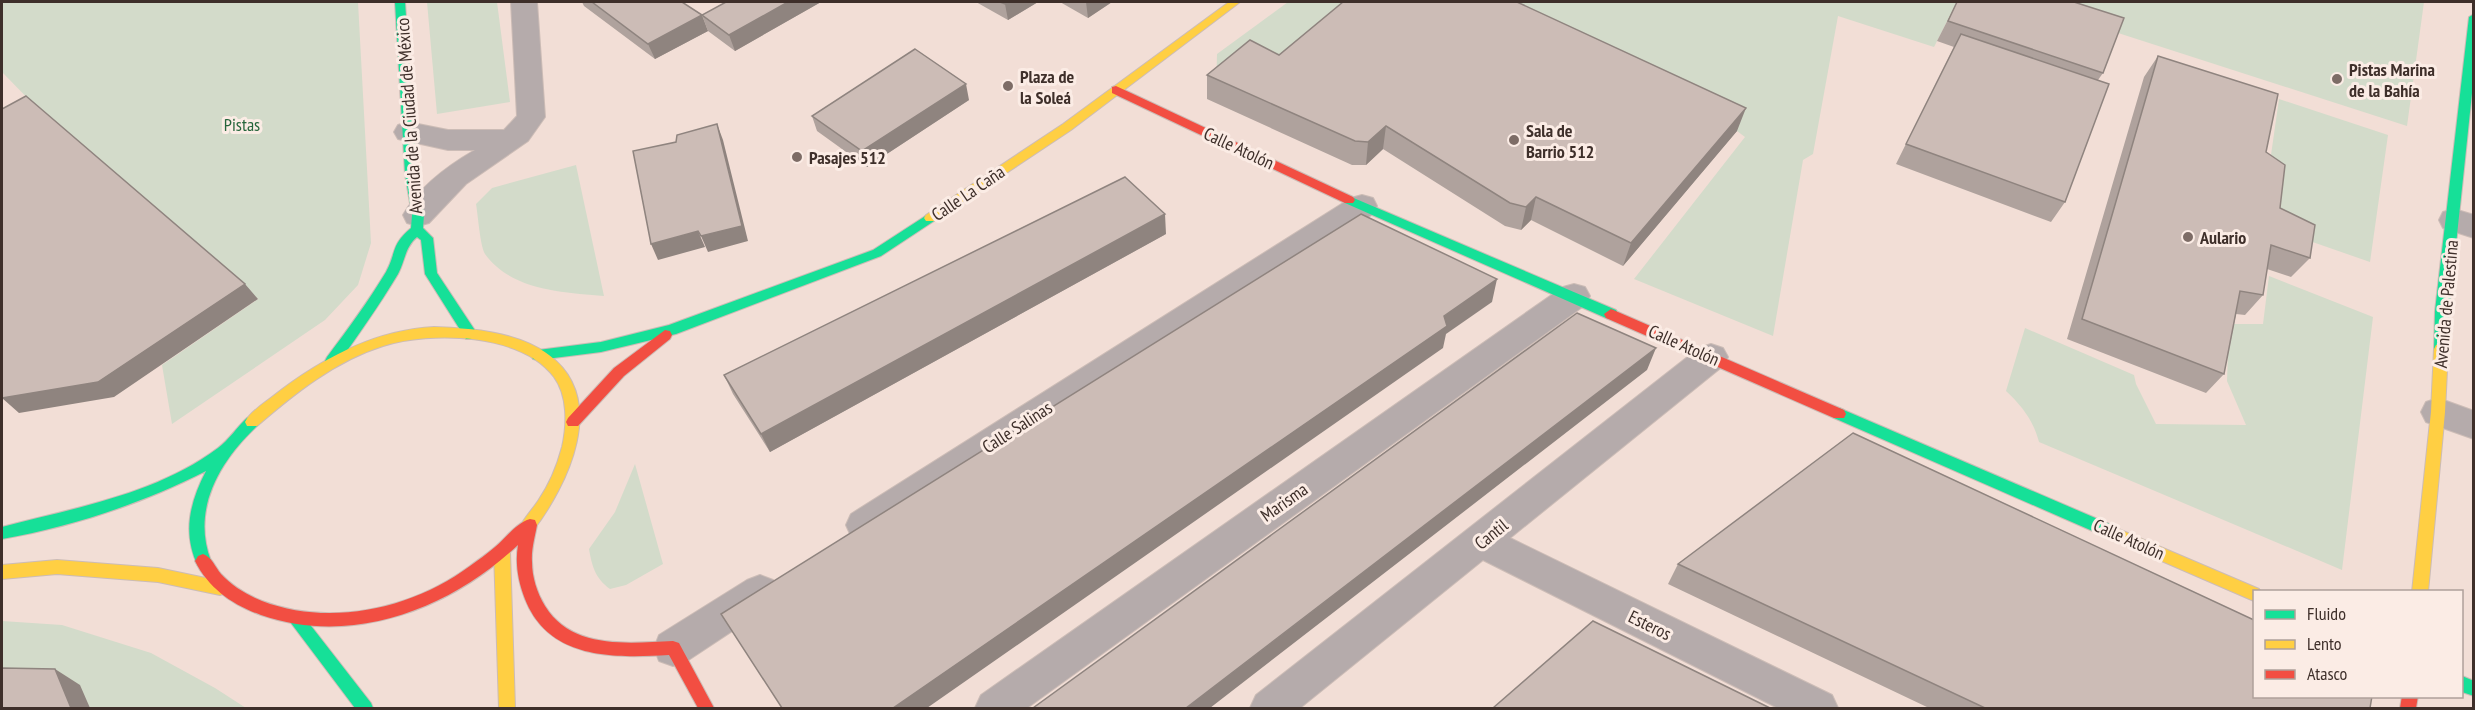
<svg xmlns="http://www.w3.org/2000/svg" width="2475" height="710" font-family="'PT Sans Narrow',sans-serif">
<rect width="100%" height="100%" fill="#f2ded6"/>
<path fill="#d3dbca" d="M2,2H358L371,243L358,285L325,320L172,424L162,365L258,299L41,112L2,72Z
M427,2H497L510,102L437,114Z
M1288,2H1362L1359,10L1216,92L1217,54Z
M1462,2H1957L1934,47L1838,16L1813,154L1803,160L1773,336L1634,279L1745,137L1737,131Z
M1999,2H2424L2407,126L2115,32Z
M2279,99L2388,135L2370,262L2275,229L2270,162Z
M576,165L604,296C563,292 512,291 485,254C480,245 478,215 476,204L492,188Z
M2269,276L2373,317L2342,570L2039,442C2033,420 2022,406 2006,391L2025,328L2134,375L2136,384L2156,424L2246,425L2227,381L2229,324H2263Z
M635,464L663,564L626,585L610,589C595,578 592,566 589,549L615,512Z
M2,621L62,625L151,653L215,688L246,708H90L2,683Z"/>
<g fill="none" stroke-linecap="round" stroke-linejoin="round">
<g stroke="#ccbcb6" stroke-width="2">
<path id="street" d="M511,2H537L545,117L528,141L466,184L429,223L418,226L407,223L403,215C419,187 447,166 475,150H448L398,139L394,132L398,125L408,122L448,130H504L517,116Z
M1362,195L1373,198L1377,206L1373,214L877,536L864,541L851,536L846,525L851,514L1351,198Z
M2454,209L2474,215V238L2443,228L2439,220L2443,212Z
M1574,284L1585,287L1590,296L1585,305L1027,708H975L981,695L1563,287Z
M1711,344L1723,348L1728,357L1723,366L1510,538L1832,695L1838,708H1778L1483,560L1300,708H1250L1256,695L1699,348Z
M2438,398L2474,411V439L2426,422L2421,412L2426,402Z
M760,575L773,580L779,592L773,604L687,661L673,666L659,661L654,648L659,635L747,580Z"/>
</g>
<g stroke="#ccbcb6" stroke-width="2">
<path id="fast" d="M395,2H405L417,174L424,215L423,228L433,238L437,273L478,335L476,339H466L425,274L421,240L417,237C405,247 405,261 398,274C379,306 358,335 337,365H327L325,361L327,357C348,329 368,302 386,272C397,252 390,246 411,228L412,215L405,174Z
M2474,14V74L2449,311L2448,349L2446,353H2436L2434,349L2435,311L2469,17Z
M1349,196L1616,310L1618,314L1611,319L1606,318L1345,203L1343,200L1345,197Z
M930,213L936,218L934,221L881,256L676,334L601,352L538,360L533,359L531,355L533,351L538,350L601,342L669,325L873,250Z
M1839,408L2114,526L2116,531L2114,536L2109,537L2104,536L1834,418L1832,414L1834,410Z
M252,416L257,418L259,422L257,426C220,461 191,509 211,561L208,566L203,568L198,566C182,533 190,502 206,471C143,503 71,527 2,539V527C74,508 157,494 218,448C229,440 237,427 247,418Z
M296,611L301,613L371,703L373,708H355L291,623L288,618L291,613Z
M2462,676L2474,681V696L2462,692Z"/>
</g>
<g stroke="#ccbcb6" stroke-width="2">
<path id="slow" d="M1229,2H1240L1071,130L934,221H926L924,218L926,215L1063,124Z
M434,327C471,328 518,332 549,355C609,400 568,485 532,532L527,533L522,532L520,527C524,518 532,510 538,501C549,485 557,466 562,447C567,425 568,396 554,377C521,333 431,331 383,346C335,361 294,394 257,426H247L245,422C250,412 263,404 272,397C319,360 373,330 434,327Z
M2441,344L2446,345L2448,349L2445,412L2428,592H2412L2431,412L2434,349L2436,345Z
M2109,525L2259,589L2261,592H2254V601L2104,536L2102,531L2104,526Z
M502,544L507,546L510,551L515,708H499L494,551L497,546Z
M57,560L158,568L220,581L225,583L228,588L225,593L220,595L158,582L57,574L2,579V565Z"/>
</g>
<g stroke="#ccbcb6" stroke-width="2">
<path id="jam" d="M1116,86L1353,197L1355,200L1353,203H1345L1112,93V87Z
M1611,309L1844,410L1846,414L1844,418H1834L1606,318L1604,314Z
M665,330L670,331L672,335L670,339L624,376L578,426H568L566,422L568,418L614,368Z
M530,519L535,520L537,525C535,537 531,549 532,562C532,577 537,593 545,606C572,650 629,643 673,641L679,643L714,708H698L669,655C614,658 549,660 525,599C518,581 515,564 518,545C451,608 353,647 261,615C233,605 209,589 195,561L198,556L203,554C212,557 215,567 221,574C232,586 247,595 262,601C330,627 412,609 470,566C478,560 487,554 495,547C506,538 516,523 530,519Z
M2402,696H2418L2416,708H2400Z"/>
</g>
<use href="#street" fill="#b5abab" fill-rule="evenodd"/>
<use href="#fast" fill="#16e098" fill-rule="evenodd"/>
<use href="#slow" fill="#ffcf43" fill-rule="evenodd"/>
<use href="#jam" fill="#f24e42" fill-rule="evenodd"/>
</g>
<path fill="#afa29d" d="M582,2H682L708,31L655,59L584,6Z
M726,2H821L735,51L708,31L702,15Z
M976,2H1038L1008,20Z
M1060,2H1112L1088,18Z
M1957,2L2103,73L2098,80L2065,202L2051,222L1896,164L1954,47L1937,41Z
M1279,55L1737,131L1623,266L1531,220L1521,230L1505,226L1383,149L1366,165H1352L1207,99V75Z
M2158,56L2266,152L2280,208L2310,258L2291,277L2267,269L2263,295L2245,315L2236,314L2224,374L2206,393L2067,339L2144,77Z
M969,100L867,167L817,131L812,116Z
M1166,234L770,452L733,394L724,375Z
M1678,564L2370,708H1929L1668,584Z"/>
<path fill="#8f847f" d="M788,2H821L735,51L729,35Z
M1010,2H1038L1008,20L1005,4Z
M1086,2H1112L1088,18Z
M702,15L708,31L655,59L648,44Z
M966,84L969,100L867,167L862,151Z
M1746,108L1737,131L1623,266L1631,243Z
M717,124L723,140L748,241L708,252L701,236Z
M1386,126L1383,149L1366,165L1368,142Z
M1536,197L1531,220L1521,230L1526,207Z
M1165,214L1166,234L770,452L761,434Z
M698,231L705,247L658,260L651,244Z
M1497,279L1492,302L1446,334L1443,348L927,708H893L1444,316Z
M245,284L258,299L114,397L19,413L2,398Z
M1656,348L1647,370L1210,708H1186Z
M55,669L80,685L90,708H71Z"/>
<path fill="#ccbcb6" stroke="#8f847f" stroke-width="1.5" d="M592,2H682L702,15L648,44Z
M726,2H788L729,35L702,15Z
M1000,2H1010L1005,4Z
M1343,2H1517L1746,108L1631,243L1536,197L1526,207L1510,203L1386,126L1368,142L1355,141L1207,75L1250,40L1279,55Z
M1957,2H2074L2124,18L2103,73L1948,21Z
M1961,34L2109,84L2065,202L1906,144Z
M915,49L966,84L862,151L812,116Z
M2158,56L2278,94L2266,152L2285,165L2280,208L2315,225L2310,258L2271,245L2263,295L2240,291L2224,374L2082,319Z
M26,96L245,284L98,382L2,398V109Z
M717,124L742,226L701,236L698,231L651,244L633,151L676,142L677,135Z
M1125,177L1165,214L761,434L724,375Z
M1361,214L1497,279L1444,316L1447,326L893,708H782L721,614Z
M1577,313L1656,348L1186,708H1033Z
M1853,433L2254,620V696H2372L2370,708H1985L1678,564Z
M1593,621L1770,708H1493Z
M2,668L55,669L71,708H2Z"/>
<g fill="#7d6c66" stroke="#fbece5" stroke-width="2">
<circle cx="2337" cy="79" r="6"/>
<circle cx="1008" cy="86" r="6"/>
<circle cx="1514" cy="140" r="6"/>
<circle cx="797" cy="157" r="6"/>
<circle cx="2188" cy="237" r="6"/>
</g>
<g text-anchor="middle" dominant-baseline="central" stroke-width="6" stroke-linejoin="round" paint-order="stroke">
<g font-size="18" font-weight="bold" fill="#3e2f2a" stroke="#fbece5" text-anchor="start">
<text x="2349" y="69">Pistas Marina<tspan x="2349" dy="21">de la Bahía</tspan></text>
<text x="1020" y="76">Plaza de<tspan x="1020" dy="21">la Soleá</tspan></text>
<text x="1526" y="130">Sala de<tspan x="1526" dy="21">Barrio 512</tspan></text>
<text x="809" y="157">Pasajes 512</text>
<text x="2200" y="237">Aulario</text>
</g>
<g font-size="18" fill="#3e2f2a" stroke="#fbece5">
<text transform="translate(409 116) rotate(-94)">Avenida de la Ciudad de México</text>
<text transform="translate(1239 148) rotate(25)">Calle Atolón</text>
<text transform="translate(968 193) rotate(-34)">Calle La Caña</text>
<text transform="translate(2446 304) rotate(-85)">Avenida de Palestina</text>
<text transform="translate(1684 345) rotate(24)">Calle Atolón</text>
<text transform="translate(1017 427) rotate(-33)">Calle Salinas</text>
<text transform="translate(1284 502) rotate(-35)">Marisma</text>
<text transform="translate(1491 534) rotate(-39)">Cantil</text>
<text transform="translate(2129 539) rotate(24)">Calle Atolón</text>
<text transform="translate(1650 625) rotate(26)">Esteros</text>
</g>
<g font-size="18" fill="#26653b" stroke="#fbece5">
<text x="242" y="124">Pistas</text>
</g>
</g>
<rect width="2475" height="710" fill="none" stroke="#3e2f2a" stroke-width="6"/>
<rect x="2253" y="590" width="210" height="108" fill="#fbece5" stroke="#afa09a" stroke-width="1.5"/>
<rect x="2265" y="610" width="30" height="9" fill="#16e098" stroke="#afa09a" stroke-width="1.5"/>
<text x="2307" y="620" font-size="18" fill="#3e2f2a">Fluido</text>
<rect x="2265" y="640" width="30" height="9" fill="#ffcf43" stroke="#afa09a" stroke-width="1.5"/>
<text x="2307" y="650" font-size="18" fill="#3e2f2a">Lento</text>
<rect x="2265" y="670" width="30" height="9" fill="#f24e42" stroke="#afa09a" stroke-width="1.5"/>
<text x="2307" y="680" font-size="18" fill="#3e2f2a">Atasco</text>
</svg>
